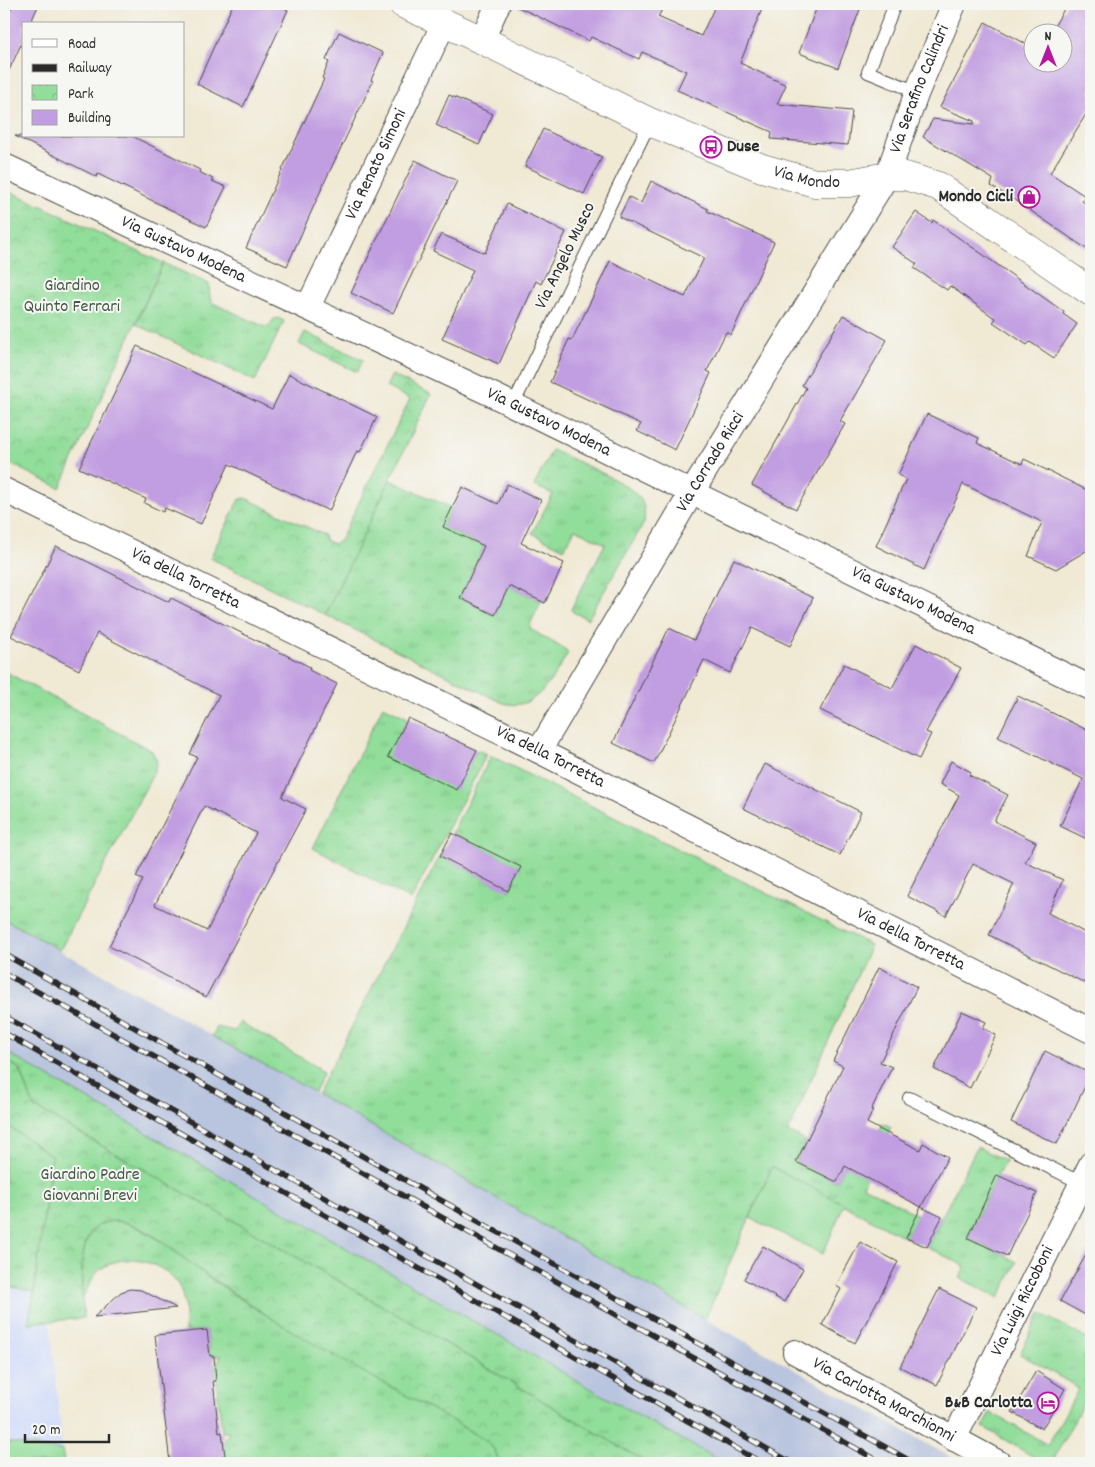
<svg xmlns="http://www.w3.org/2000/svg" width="1095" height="1467" font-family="Dekko,sans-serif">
<defs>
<pattern id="grass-tufts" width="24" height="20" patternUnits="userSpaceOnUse" patternTransform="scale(1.25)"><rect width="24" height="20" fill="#91dd9a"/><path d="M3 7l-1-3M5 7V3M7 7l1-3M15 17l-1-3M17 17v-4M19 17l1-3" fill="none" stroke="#7dbe85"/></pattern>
<pattern id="park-crowns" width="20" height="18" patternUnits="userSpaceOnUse" patternTransform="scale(1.25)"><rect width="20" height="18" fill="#91dd9a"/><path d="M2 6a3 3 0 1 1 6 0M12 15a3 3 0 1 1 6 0" fill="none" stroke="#7dbe85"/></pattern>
</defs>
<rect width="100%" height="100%" fill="#f6f6f2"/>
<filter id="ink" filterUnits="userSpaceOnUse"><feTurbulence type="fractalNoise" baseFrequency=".02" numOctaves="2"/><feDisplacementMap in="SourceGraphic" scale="10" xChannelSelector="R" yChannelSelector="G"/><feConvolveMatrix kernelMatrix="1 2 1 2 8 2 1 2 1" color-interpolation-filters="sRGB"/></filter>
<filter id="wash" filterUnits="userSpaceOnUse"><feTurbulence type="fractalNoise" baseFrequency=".0096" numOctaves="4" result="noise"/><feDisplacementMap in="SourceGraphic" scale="20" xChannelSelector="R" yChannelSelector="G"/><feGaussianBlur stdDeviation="1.12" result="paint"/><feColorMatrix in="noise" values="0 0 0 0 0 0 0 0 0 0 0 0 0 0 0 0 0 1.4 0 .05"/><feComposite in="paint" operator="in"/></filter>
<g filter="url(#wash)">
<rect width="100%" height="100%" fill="#f0e9d4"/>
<path fill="#cedafa" d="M4,1285L34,1292L28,1323L50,1322L64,1463H4Z"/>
<path fill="#b9c4de" d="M4,919L317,1094L705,1319L961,1463H647L34,1107L20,1069L4,1059Z"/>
<path fill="url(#grass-tufts)" stroke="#5e8462" d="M163,263L209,284L210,298L213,303L265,327L269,326L274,319L278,318L284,321L255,381L136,324Z
M305,332L363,360L357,372L299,344Z
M552,450C571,459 633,484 641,500C645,507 645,515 644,523L588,619L573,612L571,609L605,544L575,529L564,549L532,533L553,494L534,486Z
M390,480L452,508L443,527L484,546L460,598L495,615L509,586L541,601L530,625V629L566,650L568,653C554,676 535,715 501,702L325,615Z
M4,671L152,751L157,761L154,772L60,950L4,919Z
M383,706L408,718L389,757L456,789L477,750L487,754L411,900L313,848Z
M491,756L871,945L788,1132L806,1141L796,1162L837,1182L847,1163L860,1170L883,1123L891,1127L863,1186L918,1215L906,1238L772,1167L705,1319L317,1094L440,856L509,891L520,867L452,833Z
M240,1022L324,1071L314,1092L212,1036L217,1027L234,1031Z
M4,1051L609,1399L724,1463H647L412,1323L34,1107L20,1069L4,1059Z
M4,1123L52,1156L34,1292L4,1285Z
M977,1147L1006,1161L997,1175L968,1238L1017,1262L999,1298L960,1278L965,1266L927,1247Z
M122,1221C151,1231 174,1251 198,1269C221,1286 244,1302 268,1316C340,1361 416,1398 488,1442L496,1452L499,1463H225L223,1445L229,1432H222L215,1368L221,1356H210L207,1330L185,1332C185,1318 186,1299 179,1286C163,1259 116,1249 95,1275C90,1282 86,1291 82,1299C82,1279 78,1237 99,1225C105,1221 115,1221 122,1221Z
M1040,1313L1091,1341V1388L1052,1463H1044L983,1427L990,1412L1048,1445L1079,1388L1020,1354Z"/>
<path fill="url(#park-crowns)" stroke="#5e8462" d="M10,193H14L163,263L60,488L4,461V206Z
M392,375L431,394L325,615L210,558L239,500L245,498L324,535L325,540L333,544L340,541L410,399L386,387Z
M4,1059L20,1069L34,1107L412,1323L647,1463H499L496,1452L488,1442C433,1408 375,1380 319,1347C280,1325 242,1299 204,1273C179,1257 132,1207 99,1225C75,1238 82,1295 84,1318L28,1323L34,1292L52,1156L4,1123Z"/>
<path fill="#91dd9a" stroke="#5e8462" d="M772,1167L844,1204L823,1254L750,1218Z
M4,1442L62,1450L64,1463H4Z"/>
<g id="blocks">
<path fill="#c19de1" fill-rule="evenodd" d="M13,4H39L30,24H24V38L4,81V23Z
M233,4H274L288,10L243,107L197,84Z
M512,4H665L658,17L701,36L716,4H764L740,63L786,85L777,104L852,111L848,145L771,139L772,132L677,90L686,71L642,52L639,59L591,37L589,41Z
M818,4H862L838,68L799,53Z
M1067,4H1091V106L1050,173L1085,196L1082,201L1091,207V252L1015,200L991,186L993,179L923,137L933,119L974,124V121L940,107L985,22L1032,47V62H1062V32H1051Z
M339,32L383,53L371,80L373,81L325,181L287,266L246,248L324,79L322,78L329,62L326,60Z
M449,95L493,114L479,145L436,125Z
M543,129L602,157L584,194L525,166Z
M15,136H132L200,170L199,172L213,179L212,181L226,187L206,227L98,174L97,177Z
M415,160L457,181L393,313L351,293Z
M651,181L708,209L707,211L774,242L731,335L726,332L707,371L711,373L675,450L637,431L641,424L550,382L569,339L572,340L610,261L685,297L704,258L619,217L629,197L641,203Z
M507,204L566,232L541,284L536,281L499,364L442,339L473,270L433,251L441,234L485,253Z
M916,212L932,223L933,220L985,256L1064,312L1063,314L1077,324L1054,358L1030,342L1027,345L993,322L996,319L950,286L947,290L914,268L917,264L892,247Z
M843,315L887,340L840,421L845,424L796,509L752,485L806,388L802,385Z
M137,346L272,409L289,374L377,417L360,452L357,451L329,511L229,464L201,524L165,508L163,512L144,503L146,499L79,468Z
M927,414L979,438L977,443L1022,464L1024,459L1091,492V548L1056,569L1028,556L1042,522L963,484L924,570L876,546L906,479L898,475Z
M507,484L541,500L521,543L564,563L545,603L509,586L495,615L460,598L484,546L443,527L462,487L498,504Z
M56,546L169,602L171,598L310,667L309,670L337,684L282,797L306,809L206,997L109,946L143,880L136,877L197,757L190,754L219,695L97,633L79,670L11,636ZM204,806L256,833L207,931L155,905Z
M734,559L813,598L790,646L752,628L730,673L704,660L654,763L613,743L669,628L694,640Z
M916,644L961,668L926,732L931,734L919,759L820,710L844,664L892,688Z
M1018,696L1091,732V841L1060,826L1083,779L998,737Z
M408,718L477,750L457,790L388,757Z
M951,761L971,772L969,775L1008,795L994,821L1036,842L1025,862L1063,880L1048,913L1091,936V986L989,935L1014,884L973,864L946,916L907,896L959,795L940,784Z
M765,764L861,812L840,855L743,808Z
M452,833L521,867L508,891L440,856Z
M879,967L917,987L880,1062L892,1067L871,1110H873L867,1123L920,1150L923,1143L948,1157L921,1207L845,1166L837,1182L796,1162L843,1066L833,1061Z
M962,1011L986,1022L983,1028L996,1035L970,1088L934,1069Z
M1045,1051L1091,1074L1057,1144L1011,1122Z
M997,1175L1037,1193L1007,1256L968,1238Z
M921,1207L942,1217L927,1247L906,1238Z
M860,1242L898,1262L855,1343L822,1325L841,1289L836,1286Z
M763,1246L803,1269L784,1302L744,1279Z
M1091,1246V1318L1060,1301Z
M130,1289L141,1290L176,1308L94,1317L121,1292Z
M939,1289L976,1307L937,1385L900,1367Z
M207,1330L210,1356H214L216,1381H213L219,1433L222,1432L225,1456H221L222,1463H170L155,1335Z
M1036,1371L1065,1389L1042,1429L1012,1412Z"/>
</g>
</g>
<g filter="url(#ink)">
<use href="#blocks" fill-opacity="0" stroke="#494844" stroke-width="1"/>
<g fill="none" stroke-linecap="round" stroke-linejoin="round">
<g stroke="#494844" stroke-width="14">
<path id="service" d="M895,4L868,72L917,92
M513,405L650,122
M909,1098L1081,1183"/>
</g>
<g stroke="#494844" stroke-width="26">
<g id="minor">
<path d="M482,40L498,4"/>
<path id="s1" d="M4,168L7,167L493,395L1091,688"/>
<path id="s2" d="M308,307L444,23"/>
<path id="s3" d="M4,490L539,751L1091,1031"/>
<path id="s4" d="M539,751L692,492L887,176L917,92L954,4"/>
<path id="s5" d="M795,1352L999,1463"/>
<path id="s6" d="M954,1439L1091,1164"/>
</g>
</g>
<g stroke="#494844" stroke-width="29">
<g id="tertiary">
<path id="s7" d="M403,4L482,40L650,122L762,168L815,183H849L887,176H905L938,186L1091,292"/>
</g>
</g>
<use href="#service" stroke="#fff" stroke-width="12"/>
<use href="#minor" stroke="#fff" stroke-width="24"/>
<use href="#tertiary" stroke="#fff" stroke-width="28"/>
<g stroke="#2b2b2b" stroke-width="5.5">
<path id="rail" d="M4,954L476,1220L914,1463
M4,973L882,1463
M4,1016L792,1463
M4,1033L762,1463"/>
</g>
<use href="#rail" stroke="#f6f6f2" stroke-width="4" stroke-dasharray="11" stroke-linecap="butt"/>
</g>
</g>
<defs>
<g id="bus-ring" transform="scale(1.125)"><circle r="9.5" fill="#f6f6f2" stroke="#b5179e" stroke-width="1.5"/><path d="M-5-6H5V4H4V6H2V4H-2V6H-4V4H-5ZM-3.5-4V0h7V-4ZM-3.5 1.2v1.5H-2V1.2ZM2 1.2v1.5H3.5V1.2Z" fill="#b5179e"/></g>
<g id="shop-ring" transform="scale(1.125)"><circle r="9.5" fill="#f6f6f2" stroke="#b5179e" stroke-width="1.5"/><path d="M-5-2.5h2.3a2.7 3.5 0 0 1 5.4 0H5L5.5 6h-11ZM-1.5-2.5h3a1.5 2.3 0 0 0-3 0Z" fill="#b5179e"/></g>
<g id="hotel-ring" transform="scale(1.125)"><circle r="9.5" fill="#f6f6f2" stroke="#b5179e" stroke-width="1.5"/><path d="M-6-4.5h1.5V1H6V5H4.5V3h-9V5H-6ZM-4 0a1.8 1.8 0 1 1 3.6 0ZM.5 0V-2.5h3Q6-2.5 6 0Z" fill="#b5179e"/></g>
</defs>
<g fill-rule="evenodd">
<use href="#bus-ring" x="711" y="147"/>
<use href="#shop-ring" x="1029" y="197"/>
<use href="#hotel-ring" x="1048" y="1403"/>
</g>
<g text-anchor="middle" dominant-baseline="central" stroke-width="4" stroke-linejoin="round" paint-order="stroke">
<g font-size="18" fill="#2b2b2b" stroke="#f6f6f2">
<text stroke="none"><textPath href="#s4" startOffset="765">Via Serafino Calindri</textPath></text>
<text stroke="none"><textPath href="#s2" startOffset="158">Via Renato Simoni</textPath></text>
<text stroke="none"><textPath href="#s7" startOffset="441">Via Mondo</textPath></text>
<text stroke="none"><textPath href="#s1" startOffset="198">Via Gustavo Modena</textPath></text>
<text transform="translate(566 256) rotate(-64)">Via Angelo Musco</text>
<text stroke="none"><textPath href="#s1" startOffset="602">Via Gustavo Modena</textPath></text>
<text stroke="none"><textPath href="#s4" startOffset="336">Via Corrado Ricci</textPath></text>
<text stroke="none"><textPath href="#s3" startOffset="202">Via della Torretta</textPath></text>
<text stroke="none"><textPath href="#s1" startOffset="1008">Via Gustavo Modena</textPath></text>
<text stroke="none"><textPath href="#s3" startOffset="608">Via della Torretta</textPath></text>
<text stroke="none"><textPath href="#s3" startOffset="1012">Via della Torretta</textPath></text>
<text stroke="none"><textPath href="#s6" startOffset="154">Via Luigi Riccoboni</textPath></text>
<text stroke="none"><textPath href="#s5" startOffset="101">Via Carlotta Marchionni</textPath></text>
</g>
<g font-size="18" font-weight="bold" fill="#2b2b2b" stroke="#f6f6f2" text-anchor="end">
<text x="727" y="147" text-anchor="start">Duse</text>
<text x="1013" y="197">Mondo Cicli</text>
<text x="1032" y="1403">B&amp;B Carlotta</text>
</g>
<g font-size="18" fill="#445847" stroke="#f6f6f2">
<text x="72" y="286">Giardino<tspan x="72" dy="21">Quinto Ferrari</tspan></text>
<text x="90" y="1175">Giardino Padre<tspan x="90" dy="21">Giovanni Brevi</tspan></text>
</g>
</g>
<rect width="1095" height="1467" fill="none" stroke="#f6f6f2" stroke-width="20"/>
<rect x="22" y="22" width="162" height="115" fill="#f6f6f2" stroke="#a5a5a2"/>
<rect x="32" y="39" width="25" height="8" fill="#ffffff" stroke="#a5a5a2"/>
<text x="68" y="48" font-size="15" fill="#2b2b2b">Road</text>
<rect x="32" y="64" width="25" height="8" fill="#2b2b2b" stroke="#a5a5a2"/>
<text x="68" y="72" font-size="15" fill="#2b2b2b">Railway</text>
<rect x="32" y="85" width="25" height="15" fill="url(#park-crowns)" stroke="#a5a5a2"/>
<text x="68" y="98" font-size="15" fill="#2b2b2b">Park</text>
<rect x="32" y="110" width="25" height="15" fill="#c19de1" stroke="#a5a5a2"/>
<text x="68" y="122" font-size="15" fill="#2b2b2b">Building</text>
<g transform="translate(1048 48)"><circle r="24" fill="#f6f6f2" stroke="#a5a5a2"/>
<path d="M0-4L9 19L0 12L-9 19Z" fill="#b5179e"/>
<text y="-8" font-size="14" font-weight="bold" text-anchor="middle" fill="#2b2b2b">N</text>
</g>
<path d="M25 1434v8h84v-8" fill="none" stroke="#2b2b2b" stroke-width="2.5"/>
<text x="32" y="1434" font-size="15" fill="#2b2b2b" stroke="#f6f6f2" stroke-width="4" paint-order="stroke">20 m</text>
</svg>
